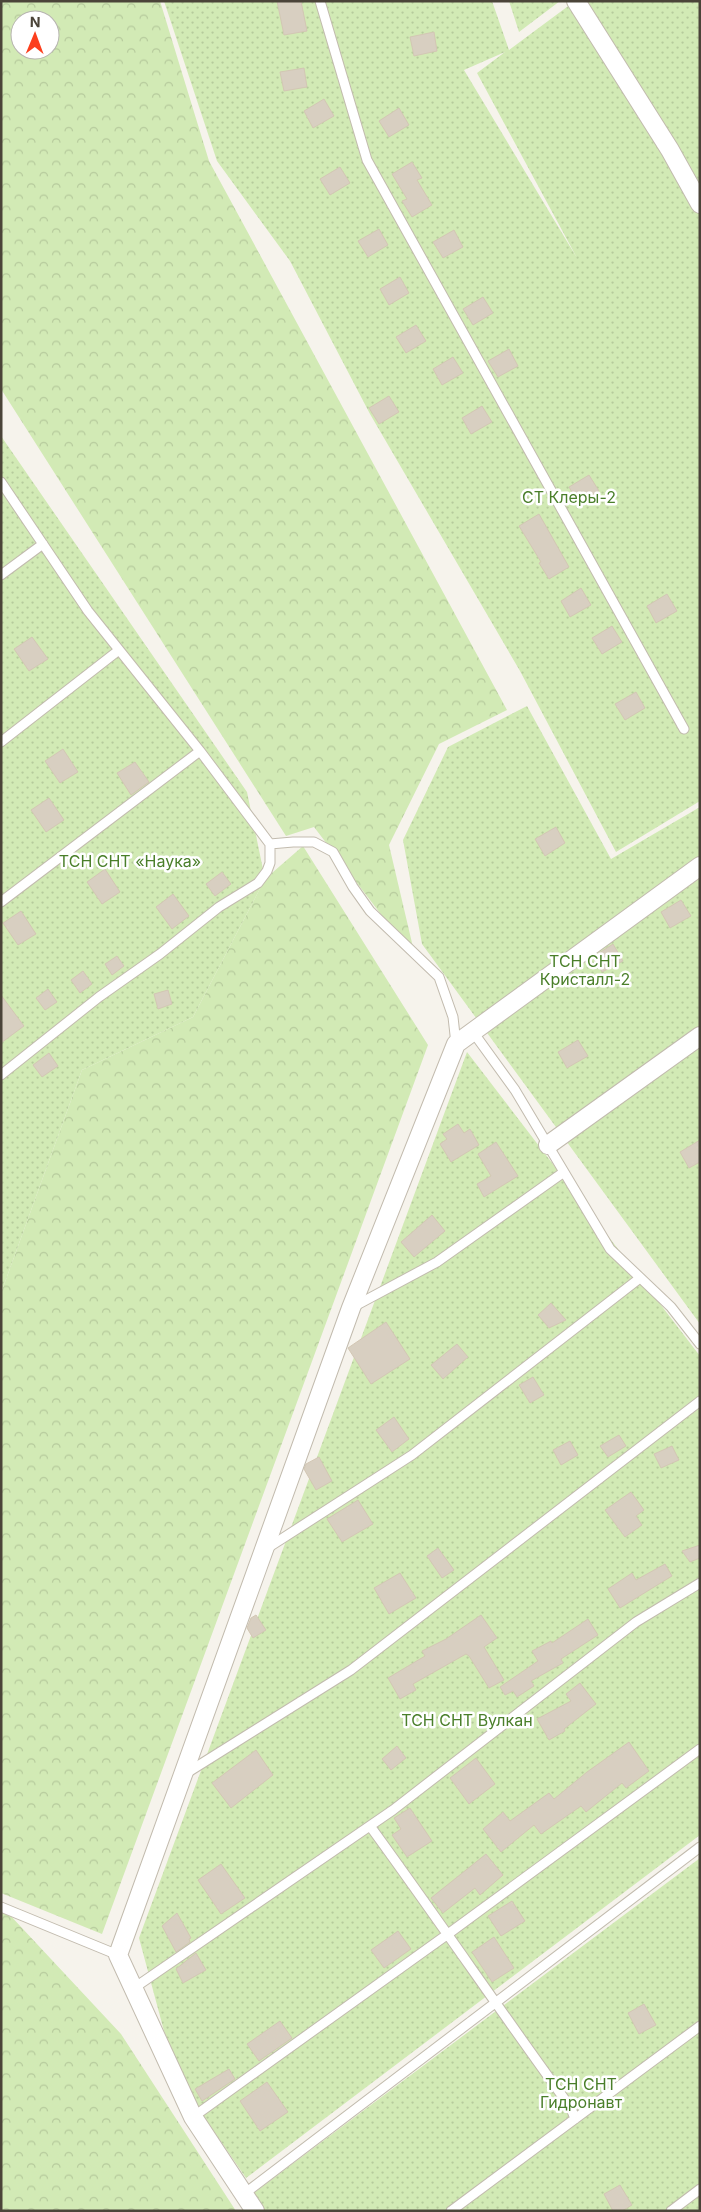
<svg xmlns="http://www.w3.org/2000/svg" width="701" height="2212" font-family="Inter,sans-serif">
<defs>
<pattern id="forest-crowns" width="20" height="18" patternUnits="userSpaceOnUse" patternTransform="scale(1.25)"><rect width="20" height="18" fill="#d2eab5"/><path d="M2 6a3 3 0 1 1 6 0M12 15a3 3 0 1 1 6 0" fill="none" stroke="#b6ca9c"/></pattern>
<pattern id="park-dots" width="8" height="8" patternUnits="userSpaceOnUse" patternTransform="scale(1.25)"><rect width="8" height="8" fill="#d2eab5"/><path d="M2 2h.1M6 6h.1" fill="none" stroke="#b6ca9c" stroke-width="1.8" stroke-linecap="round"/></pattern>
</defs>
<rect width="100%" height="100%" fill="#f6f3ec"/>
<path fill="url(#forest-crowns)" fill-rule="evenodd" d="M1,1H160L209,161L507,710L439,744L389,845L416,960L314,827L286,836L1,389ZM20,20H50V50H20Z
M303,846L428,1045L102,1934L1,1893V1293L82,1070L193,1017L265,879Z
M1,1913H8L121,2034L236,2211H1Z"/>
<path fill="url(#park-dots)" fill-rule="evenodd" d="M164,1H492L509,50L575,1H700V801L616,852L520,671L370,414L290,261L217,161ZM505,52L477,73L577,258L464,70Z
M509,1H560L519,32Z
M1,436L247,792L265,879L193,1017L82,1070L1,1293Z
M527,706L611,859L700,807V1324L422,944L403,840L448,747Z
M467,1052L700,1356V1835L246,2178L195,2104L164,2031L139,1938Z
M700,1858V2211H262L251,2195Z"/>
<path fill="#d8cfc1" stroke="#d3c7b4" d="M277,1H301L307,31L284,35Z
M434,32L437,51L414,56L410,37Z
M304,68L307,87L284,91L280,72Z
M324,99L334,116L313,128L304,111Z
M399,108L409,125L389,137L379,121Z
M412,162L422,178L417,180L432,205L412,217L402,201L407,199L392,174Z
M340,167L350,183L330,195L320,179Z
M379,229L388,245L368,257L358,241Z
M454,230L463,247L443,258L433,242Z
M400,277L409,293L389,305L380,289Z
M483,297L493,313L473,325L463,309Z
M416,325L426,341L406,353L396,337Z
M509,349L518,366L498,377L488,361Z
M453,357L463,373L442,385L433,369Z
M389,396L399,412L379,424L369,408Z
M482,406L492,422L471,434L462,418Z
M589,475L599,491L578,503L569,487Z
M539,514L569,567L549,579L539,563L541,562L519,526Z
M581,588L591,605L570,617L561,601Z
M667,594L677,611L656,623L647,606Z
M612,626L622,642L602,654L592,638Z
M32,637L48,659L29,671L14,649Z
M636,692L645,708L625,720L615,704Z
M63,749L78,772L60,783L45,761Z
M135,762L149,782L131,795L117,773Z
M49,798L64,820L46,832L31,810Z
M556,827L565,843L545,856L535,839Z
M105,869L120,892L102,904L87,882Z
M222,872L231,884L215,896L206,884Z
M173,894L189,916L172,929L156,907Z
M681,900L691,916L670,928L661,912Z
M21,911L36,934L18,945L3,923Z
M613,944L623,961L602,972L593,957Z
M117,956L124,966L112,975L105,964Z
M83,971L92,984L80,993L71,980Z
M48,989L57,1002L45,1010L36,998Z
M168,990L172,1004L158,1009L154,994Z
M1,995L24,1026L1,1043Z
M578,1040L588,1056L567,1068L558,1052Z
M49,1053L58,1066L42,1077L33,1065Z
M458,1124L464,1133L470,1129L479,1145L451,1162L440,1144L447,1139L443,1134Z
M700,1140V1162L689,1168L680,1152Z
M496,1142L518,1176L484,1197L477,1184L491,1176L478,1154Z
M432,1215L445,1231L414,1257L401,1242Z
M551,1303L566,1320L549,1328L538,1315Z
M386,1322L410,1359L371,1384L348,1348Z
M457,1344L468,1357L443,1379L431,1365Z
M533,1377L544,1395L530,1403L519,1385Z
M394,1417L409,1439L392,1452L376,1430Z
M619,1435L626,1446L608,1457L600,1446Z
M570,1441L578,1455L561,1465L553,1450Z
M672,1446L679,1460L661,1468L654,1454Z
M319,1457L332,1481L316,1490L304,1469L306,1464Z
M631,1492L644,1510L636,1516L642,1525L625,1537L605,1510Z
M358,1500L373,1524L342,1542L327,1519Z
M700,1545V1558L690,1562L682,1551Z
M438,1548L454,1570L442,1578L427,1556Z
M665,1564L672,1576L620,1608L608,1589L632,1573L636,1580Z
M400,1573L416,1598L389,1614L374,1588Z
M256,1615L266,1630L253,1638L247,1628L251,1618Z
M481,1615L497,1638L484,1647L504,1680L489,1688L469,1656L466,1654L413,1684L416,1690L400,1699L388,1678L425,1656L422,1651L446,1639Z
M588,1619L598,1635L561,1659L563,1663L531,1681L534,1686L517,1697L513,1691L505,1695L500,1687L538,1661L532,1651L551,1641L552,1643Z
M580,1683L596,1704L564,1729L565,1731L549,1740L537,1719L571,1701L566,1694Z
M629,1742L649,1771L626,1788L622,1783L586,1812L581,1806L541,1834L534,1825L501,1852L483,1829L503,1812L510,1821L549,1793L554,1799L587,1772Z
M397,1746L406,1758L391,1770L382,1759Z
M256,1750L273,1775L231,1808L212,1783Z
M476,1758L495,1784L469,1804L450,1778Z
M410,1808L432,1841L407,1857L392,1835L401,1829L394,1818Z
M486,1854L503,1875L480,1895L475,1888L443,1913L431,1898Z
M221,1864L245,1898L221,1914L198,1880Z
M512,1901L525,1921L501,1936L488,1916Z
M177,1913L191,1938L189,1939L190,1942L176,1952L162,1926Z
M398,1931L411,1949L384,1968L371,1950Z
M494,1937L514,1968L492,1982L472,1952Z
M196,1953L206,1970L183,1983L176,1969Z
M644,2004L656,2025L639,2034L628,2013Z
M280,2021L292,2038L259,2061L247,2044Z
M229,2069L235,2079L202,2101L195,2089Z
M267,2082L288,2112L260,2131L240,2101Z
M620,2185L632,2205L622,2211H613L604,2194Z"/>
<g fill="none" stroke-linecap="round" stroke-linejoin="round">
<g stroke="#c2bbae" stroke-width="11">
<path id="lane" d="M320,1L367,160L684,729
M1,482L88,611L200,751L270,844V863L267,871L258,883L219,907L160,954L99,997L1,1075
M1,575L43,544
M1,742L119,650
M270,844L293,842H314L333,852L353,887L370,911L439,977L453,1017L456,1044
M1,902L200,751
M473,1032L515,1090L610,1249L671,1307L700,1344
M353,1307L437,1262L564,1172
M266,1549L412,1455L640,1278
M185,1774L351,1670L700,1401
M370,1826C438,1919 503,2015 571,2108L575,2119
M1,1907L118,1955
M134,1988L393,1810L636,1622L700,1583
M193,2117L448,1934L700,1749
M244,2194L700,1847
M451,2211L700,2026
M671,2211L700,2189"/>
</g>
<g stroke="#c2bbae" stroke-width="20">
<path id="street" d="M576,1L670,150L700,204
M548,1145L700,1036
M255,2211L193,2117L118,1955L351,1308L456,1044L700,866"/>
</g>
<use href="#lane" stroke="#fff" stroke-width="9"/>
<use href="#street" stroke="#fff" stroke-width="18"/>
</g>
<g text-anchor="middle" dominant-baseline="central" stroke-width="5" stroke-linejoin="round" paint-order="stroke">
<g font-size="16" fill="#4a7f2a" stroke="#fff">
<text x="569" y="497">СТ Клеры-2</text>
<text x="130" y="861">ТСН СНТ «Наука»</text>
<text x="585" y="961">ТСН СНТ<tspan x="585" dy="18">Кристалл-2</tspan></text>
<text x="467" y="1720">ТСН СНТ Вулкан</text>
<text x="581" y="2084">ТСН СНТ<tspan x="581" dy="18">Гидронавт</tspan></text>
</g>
</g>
<rect width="701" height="2212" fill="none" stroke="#4b4439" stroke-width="5"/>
<g transform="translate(35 35) rotate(1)"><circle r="24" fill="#ffffff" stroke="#b7b4b0"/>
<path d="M0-4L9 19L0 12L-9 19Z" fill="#fc3f1d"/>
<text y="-8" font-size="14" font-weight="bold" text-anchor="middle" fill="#4b4439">N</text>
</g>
</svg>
